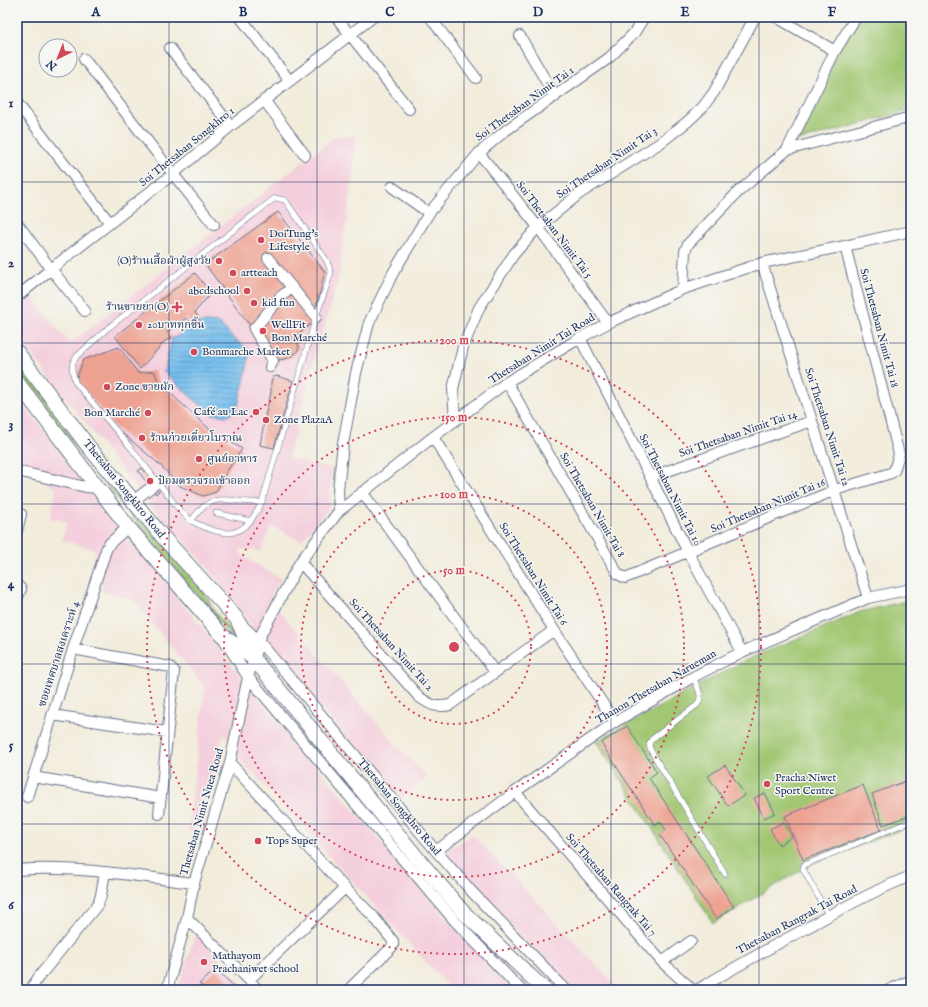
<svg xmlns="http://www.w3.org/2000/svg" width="928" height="1007" font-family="'IM FELL English','Noto Serif Thai',serif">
<defs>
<pattern id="grass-dots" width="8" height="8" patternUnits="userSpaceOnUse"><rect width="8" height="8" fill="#a1c772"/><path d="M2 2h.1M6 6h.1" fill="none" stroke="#8aab65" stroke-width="1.8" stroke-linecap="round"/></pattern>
<pattern id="water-rules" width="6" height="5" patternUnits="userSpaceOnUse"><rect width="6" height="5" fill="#75beed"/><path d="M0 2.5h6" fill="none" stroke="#5f9bc3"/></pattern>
</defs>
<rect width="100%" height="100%" fill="#f6f6f2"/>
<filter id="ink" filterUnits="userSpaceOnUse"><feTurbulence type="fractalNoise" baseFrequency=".025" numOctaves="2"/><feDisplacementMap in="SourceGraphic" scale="8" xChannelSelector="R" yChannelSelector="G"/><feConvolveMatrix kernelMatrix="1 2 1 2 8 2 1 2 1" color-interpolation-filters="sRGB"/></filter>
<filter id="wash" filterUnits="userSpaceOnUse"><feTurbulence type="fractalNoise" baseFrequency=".012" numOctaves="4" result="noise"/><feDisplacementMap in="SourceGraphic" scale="16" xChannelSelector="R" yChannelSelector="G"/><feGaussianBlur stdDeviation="0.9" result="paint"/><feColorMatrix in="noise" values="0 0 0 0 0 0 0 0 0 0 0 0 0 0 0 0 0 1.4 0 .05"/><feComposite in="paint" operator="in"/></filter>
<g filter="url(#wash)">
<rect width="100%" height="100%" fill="#f2ecdb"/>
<path fill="#f4cfdd" d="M356,135L350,198L338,281L315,355L288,458L332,469L329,507L301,541L271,526L261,551L239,548L241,555L281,579L269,599L399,748L427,777L401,799L271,652L206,565L149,504L17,336V278L70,344L336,136Z
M17,397L229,662L276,719L449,921L517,990H452L242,761L224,733L194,832L188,831L205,688L133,599L103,592L95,550L62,540L67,522L50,518L56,490L23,463L17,455Z
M473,835L620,990H572L449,861L446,851Z
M196,934L247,990H177Z"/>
<path fill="url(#grass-dots)" stroke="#5e7b68" d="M17,359L205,593L214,611L234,636L230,635L100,478L17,372Z"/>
<path fill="#a1c772" stroke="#5e7b68" d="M860,17H911V110L798,141L820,100L835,53Z
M911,600V826L811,864L713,923L596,741L744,661L860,612Z"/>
<path fill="url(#water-rules)" stroke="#4876a6" d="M205,322L219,323L234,339L249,349C249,370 241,389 237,410L227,416L210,414L164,372L172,338C179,337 181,333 186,329C192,325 199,324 205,322Z"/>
<g id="blocks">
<path fill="#eda292" d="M278,212L325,272L312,323L296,336L299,348L296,353L289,358L274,361L256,334L205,264Z
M195,273L211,293L195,312L200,321L194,325L186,318L167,332L172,338L165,341L140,369L115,336Z
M119,347L138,373L154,371L159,383L207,427L242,449L227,471L216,492L203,496L180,486L159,464L114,426L76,380L83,360Z
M277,376L293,381L274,448L260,445L266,412L271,393V382L273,377Z
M142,468L145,472L147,471L161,489L156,494L138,471Z
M627,726L657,772L649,778L734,907L716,919L660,835L666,830L660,821L655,825L601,743Z
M911,763V791L905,776L910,774L906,765Z
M725,765L745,795L728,806L708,776Z
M906,781L911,795V815L883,825L872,794Z
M863,785L881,830L803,860L785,816Z
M765,793L775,813L764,818L754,798Z
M784,822L792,837L779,845L770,829Z
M217,969L237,990H208L199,984Z"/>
</g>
</g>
<g filter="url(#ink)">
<use href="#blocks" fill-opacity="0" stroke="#66718a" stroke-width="1"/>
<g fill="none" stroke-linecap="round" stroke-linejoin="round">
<g stroke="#66718a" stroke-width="6">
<path id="lane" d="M275,198L285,200L327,261L331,273L316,317L262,502C228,504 215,487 191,521L178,508L131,448L75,382L72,369L73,362L77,356L108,328Z
M216,513L251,521
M191,521C226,538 243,541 262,502
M693,677C697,686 704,697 697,705L652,739L649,744L650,749L725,874
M829,916L803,869L804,865L911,821"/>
</g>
<g stroke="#66718a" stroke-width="12">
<path id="street" d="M240,17L290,81
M336,17L409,109
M430,17L476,78
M776,17L835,51
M520,36L555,97
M170,48L231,126
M84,59L173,174L214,225
M264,100L305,155
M17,103L110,223
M787,150L911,117
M479,153L538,227L608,323
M392,187L429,213
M17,223L51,269L85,311
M268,258L316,317
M762,263L868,598
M683,289L685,251L688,244L738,192L787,150L835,51L856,17
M17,297L51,269L173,174L231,126L373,17
M580,338L688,552L742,652
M270,367L273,361L254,329L273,306L277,303L280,297L292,288
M507,382L615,569L618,574L625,578L835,490L891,473L894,471L899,454L845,246
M455,421L453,389L463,347L479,308L514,254L538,227L579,194L660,143L687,122L702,108L714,92L755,17
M433,437L554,630L615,722
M17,471L86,487L99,488
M650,477L812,421
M362,492L495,672
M133,501L158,482
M339,511L338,490L343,444L356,373L369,323L393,273L429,213L479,153L505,131L609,58L634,33L644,17
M17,531L21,514
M300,562L419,697C431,705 435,708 450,705L554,630
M17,585L21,589L17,599
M241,624L258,640L436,851L473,893L566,990
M225,641L248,677L261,692L454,920L521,990
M73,649L170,667L174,671L159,814
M52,715L167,732
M230,763L345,888L373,916L393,941V946L348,990
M33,777L161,798
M515,792L662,962L693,990
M27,797L73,649L106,550L109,544L128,527
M436,851L515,792L615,722L693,677L742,652L868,598L911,589
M17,870C76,865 135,876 194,883
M187,918L249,980L258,990
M662,962L691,941
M249,980L345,888
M30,990L38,978L98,904L101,895L105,872
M167,990L187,918L194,883L230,763L248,677L254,659L258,640L300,562L339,511L433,437L507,382L580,338L608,323L683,289L762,263L845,246L911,231
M697,990C735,967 773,946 812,925C844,907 877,889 911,876
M889,990L911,980"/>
</g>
<g stroke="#66718a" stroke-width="16">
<path id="secondary" d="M17,352L88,446L162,536L237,619L254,658
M17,382L128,527L222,635L254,659L419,860L463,912L545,990"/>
</g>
<use href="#lane" stroke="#fff" stroke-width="5"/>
<use href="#street" stroke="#fff" stroke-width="10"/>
<use href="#secondary" stroke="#fff" stroke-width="14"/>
</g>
</g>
<path fill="none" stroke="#1b2f5e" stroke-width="1" stroke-opacity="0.55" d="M169,17V990M317,17V990M464,17V990M611,17V990M759,17V990M17,182H911M17,343H911M17,504H911M17,664H911M17,824H911"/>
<g fill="none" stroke="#d1495b" stroke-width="2" stroke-dasharray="2 4">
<circle cx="454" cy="647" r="77"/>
<circle cx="454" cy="647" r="153"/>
<circle cx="454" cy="647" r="230"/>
<circle cx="454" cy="647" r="307"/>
</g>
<g fill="#d1495b" stroke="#f6f6f2" stroke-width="1.5">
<circle cx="261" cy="240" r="4"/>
<circle cx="219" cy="261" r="4"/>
<circle cx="233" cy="273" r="4"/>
<circle cx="247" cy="291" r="4"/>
<circle cx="254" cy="303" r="4"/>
<path d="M175 301h4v4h4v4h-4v4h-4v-4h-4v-4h4z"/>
<circle cx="139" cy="325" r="4"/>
<circle cx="263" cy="331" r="4"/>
<circle cx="194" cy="352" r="4"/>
<circle cx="107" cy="387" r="4"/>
<circle cx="256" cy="412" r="4"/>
<circle cx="148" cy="413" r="4"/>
<circle cx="266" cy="420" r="4"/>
<circle cx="142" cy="438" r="4"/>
<circle cx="199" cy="459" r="4"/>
<circle cx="150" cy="481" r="4"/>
<circle cx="767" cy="784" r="4"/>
<circle cx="258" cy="841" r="4"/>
<circle cx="204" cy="962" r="4"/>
</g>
<g text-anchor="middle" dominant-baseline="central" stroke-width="3" stroke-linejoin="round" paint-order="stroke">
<g font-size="11" fill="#1b2f5e" stroke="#f6f6f2">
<text transform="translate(525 104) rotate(-36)">Soi Thetsaban Nimit Tai 1</text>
<text transform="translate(187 147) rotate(-39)">Soi Thetsaban Songkhro 1</text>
<text transform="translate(607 163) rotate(-34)">Soi Thetsaban Nimit Tai 3</text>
<text transform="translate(554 230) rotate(53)">Soi Thetsaban Nimit Tai 5</text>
<text transform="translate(879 328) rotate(75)">Soi Thetsaban Nimit Tai 18</text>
<text transform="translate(542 349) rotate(-32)">Thetsaban Nimit Tai Road</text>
<text transform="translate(827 427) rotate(72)">Soi Thetsaban Nimit Tai 12</text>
<text transform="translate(738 434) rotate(-19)">Soi Thetsaban Nimit Tai 14</text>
<text transform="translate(124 489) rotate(51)">Thetsaban Songkhro Road</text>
<text transform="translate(670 490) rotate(63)">Soi Thetsaban Nimit Tai 10</text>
<text transform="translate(592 505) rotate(60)">Soi Thetsaban Nimit Tai 8</text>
<text transform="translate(768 506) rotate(-23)">Soi Thetsaban Nimit Tai 16</text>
<text transform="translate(533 574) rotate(58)">Soi Thetsaban Nimit Tai 6</text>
<text transform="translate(391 645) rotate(48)">Soi Thetsaban Nimit Tai 2</text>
<text transform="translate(59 654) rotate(-72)">ซอยเทศบาลสงเคราะห์ 4</text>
<text transform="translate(656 687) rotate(-30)">Thanon Thetsaban Narueman</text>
<text transform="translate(399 807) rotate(50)">Thetsaban Songkhro Road</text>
<text transform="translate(202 812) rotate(-74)">Thetsaban Nimit Nuea Road</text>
<text transform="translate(611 885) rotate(49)">Soi Thetsaban Rangrak Tai 7</text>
<text transform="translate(797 920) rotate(-28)">Thetsaban Rangrak Tai Road</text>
</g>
<g font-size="11" fill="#1b2f5e" stroke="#f6f6f2" text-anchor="start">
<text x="269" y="234">DoiTung's<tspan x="269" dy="13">Lifestyle</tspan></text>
<text x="211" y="261" text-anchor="end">(O)ร้านเสื้อผ้าผู้สูงวัย</text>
<text x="241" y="273">artteach</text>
<text x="239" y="291" text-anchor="end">abcdschool</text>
<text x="262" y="303">kid fun</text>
<text x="169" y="307" text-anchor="end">ร้านขายยา(O)</text>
<text x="147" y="325">20บาททุกชิ้น</text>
<text x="271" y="325">WellFit<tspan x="271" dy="13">Bon Marché</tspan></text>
<text x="202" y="352">Bonmarche Market</text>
<text x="115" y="387">Zone ขายผัก</text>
<text x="248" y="412" text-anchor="end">Café au Lac</text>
<text x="140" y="413" text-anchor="end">Bon Marché</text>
<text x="274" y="420">Zone PlazaA</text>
<text x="150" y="438">ร้านก๋วยเตี๋ยวโบราณ</text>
<text x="207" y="459">ศูนย์อาหาร</text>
<text x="158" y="481">ป้อมตรวจรถเข้าออก</text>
<text x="775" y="778">Pracha Niwet<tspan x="775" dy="13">Sport Centre</tspan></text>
<text x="266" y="841">Tops Super</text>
<text x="212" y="956">Mathayom<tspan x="212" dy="13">Prachaniwet school</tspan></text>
</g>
</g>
<circle cx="454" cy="647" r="6" fill="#d1495b" stroke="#f6f6f2" stroke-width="2"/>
<g font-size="12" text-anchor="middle" font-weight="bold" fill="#d1495b" stroke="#f6f6f2" stroke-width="3" stroke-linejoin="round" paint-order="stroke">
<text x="454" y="344">200 m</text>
<text x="454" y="421">150 m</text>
<text x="454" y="498">100 m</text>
<text x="454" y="574">50 m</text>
</g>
<rect width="928" height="1007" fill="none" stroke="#f6f6f2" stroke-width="44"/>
<g transform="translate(58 58) rotate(223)"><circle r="19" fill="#f6f6f2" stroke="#9ea6b7"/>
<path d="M0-3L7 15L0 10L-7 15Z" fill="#d1495b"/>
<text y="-6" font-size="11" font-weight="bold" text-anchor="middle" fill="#1b2f5e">N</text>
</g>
<rect x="22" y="22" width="884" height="963" fill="none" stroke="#1b2f5e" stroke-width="1.5"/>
<g font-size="13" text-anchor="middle" font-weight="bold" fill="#1b2f5e">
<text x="96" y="16">A</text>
<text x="243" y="16">B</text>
<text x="390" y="16">C</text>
<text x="538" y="16">D</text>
<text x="685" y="16">E</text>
<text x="832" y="16">F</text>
<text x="11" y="107">1</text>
<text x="11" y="267">2</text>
<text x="11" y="428">3</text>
<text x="11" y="588">4</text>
<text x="11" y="749">5</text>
<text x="11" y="909">6</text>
</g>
</svg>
